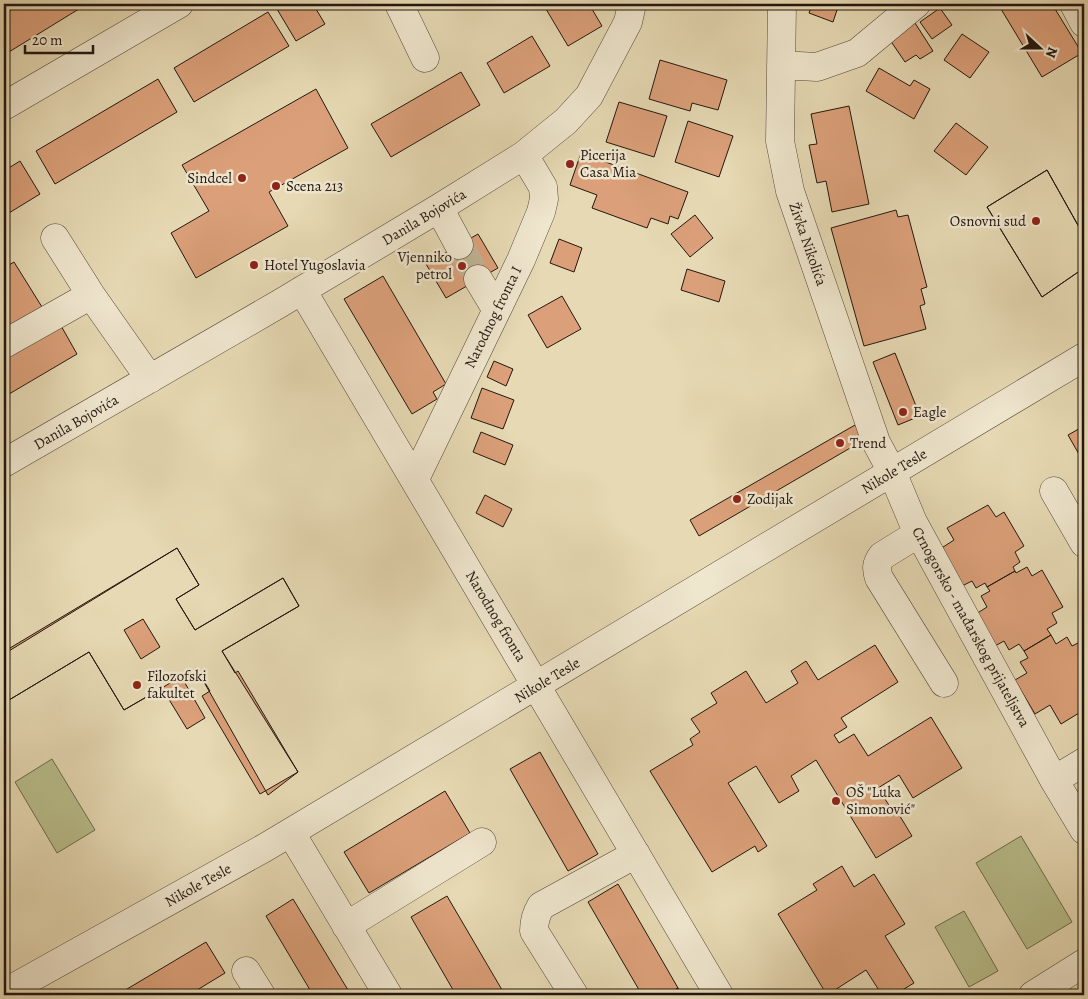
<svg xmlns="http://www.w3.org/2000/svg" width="1088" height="999" font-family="Alegreya,serif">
<rect width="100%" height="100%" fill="#e6d9b3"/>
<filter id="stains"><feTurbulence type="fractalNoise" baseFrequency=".004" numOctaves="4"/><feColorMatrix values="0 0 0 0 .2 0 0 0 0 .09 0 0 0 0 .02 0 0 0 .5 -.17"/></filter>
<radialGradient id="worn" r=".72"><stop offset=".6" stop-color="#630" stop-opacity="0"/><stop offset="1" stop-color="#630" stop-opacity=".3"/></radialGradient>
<path fill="#b8be8b" stroke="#6d6a4e" d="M52,759L95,830L57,853L15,782Z
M1021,836L1072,922L1027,949L976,863Z
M964,911L998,971L969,987L935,927Z"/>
<path fill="#dba079" stroke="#221710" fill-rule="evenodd" d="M21,4H87L4,55V14Z
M274,4H313L325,24L296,41Z
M543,4H589L602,26L568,46Z
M812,4H839L833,22L809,13Z
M998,4H1052L1082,53L1042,77Z
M940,8L952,25L932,39L920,22Z
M268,12L289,46L194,102L174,68Z
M915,23L933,51L920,59L916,55L905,62L890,40Z
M962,34L989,52L970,78L944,60Z
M532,36L550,66L504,93L487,63Z
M660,60L727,80L718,110L692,103L690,111L649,99Z
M879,68L910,86L914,80L930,89L914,119L866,91Z
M461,72L480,105L391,157L371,124Z
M158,79L177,112L55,184L36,151Z
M316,89L348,148L269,192L288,226L196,278L171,233L209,211L182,165Z
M619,102L667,116L654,157L606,142Z
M849,106L869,204L832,212L826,181L817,183L809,145L817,144L811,114Z
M688,121L733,136L719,177L675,162Z
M956,123L988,147L966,175L934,151Z
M581,153L688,192L678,219L670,216L668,224L651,218L647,228L592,208L597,195L570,185Z
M20,161L40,194L4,216V171Z
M1047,170L1084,236V268L1042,297L987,207Z
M1047,170L1084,236V268L1042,297L987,207Z
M896,210L898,217L908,215L927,287L921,289L925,304L920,306L926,329L864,346L831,228Z
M695,215L713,238L690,257L671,234Z
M478,234L498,268L446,298L426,264Z
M559,239L582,248L574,272L550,263Z
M14,262L42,307L4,330V268Z
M687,269L725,281L719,302L681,290Z
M383,276L446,384L433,392L437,399L412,414L344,299Z
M562,296L581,329L547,348L528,315Z
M60,324L77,354L4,397V357Z
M895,353L920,416L898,425L873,362Z
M494,361L513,369L506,386L487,377Z
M482,388L514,400L503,429L471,418Z
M855,425L864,440L699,536L690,520Z
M1084,426V463L1068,435Z
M481,432L513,445L505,465L473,452Z
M485,495L512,509L503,527L476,513Z
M988,505L996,517L1004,512L1024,546L1015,552L1020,562L1013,567L1015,571L987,587L985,583L976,588L972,581L962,586L940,549L954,540L947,528Z
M177,548L199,585L176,599L195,630L283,578L299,606L222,651L235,673L238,671L298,772L260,794L202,696L210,691L196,668L181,676L205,718L187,729L162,688L124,710L89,652L4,703V662L10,659L5,651ZM143,619L160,647L141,659L124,630Z
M177,548L199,585L176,599L195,630L283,578L299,606L222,651L298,772L268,795L196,668L124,710L89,652L4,703V654Z
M1027,567L1032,576L1042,570L1063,607L1052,613L1057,623L1047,629L1051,635L1024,651L1019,644L1009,650L1004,641L995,646L976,614L987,607L981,596L990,591L987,587L1015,571L1016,573Z
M1051,635L1056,644L1067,637L1072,646L1084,640V718L1082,719L1079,713L1061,724L1050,705L1035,714L1015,680L1027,673L1020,662L1028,658L1024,651Z
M875,645L898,682L841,718L847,727L834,735L839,743L854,734L868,756L931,717L962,768L913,798L899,775L878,788L892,810L895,808L912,836L876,858L816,760L791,776L799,791L779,803L756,766L728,783L767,846L758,852L755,846L712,872L650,771L693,745L690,739L700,732L691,719L717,703L711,693L746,671L766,703L798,683L791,671L806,661L818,680Z
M540,752L598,854L568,871L510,769Z
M445,791L470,833L369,893L344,852Z
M842,866L854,887L874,874L905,924L885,936L914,983L894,995H882L866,970L827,995L778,914L817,890L813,884Z
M618,884L678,988L666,995H642L588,902Z
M447,896L505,995H456L411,917Z
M293,899L351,995H313L266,916Z
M206,942L225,973L189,995H117Z
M678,988L683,995H666Z"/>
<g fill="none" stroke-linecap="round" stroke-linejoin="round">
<path stroke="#bfb292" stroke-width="28" stroke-dasharray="28 14" stroke-linecap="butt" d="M459,245L478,279"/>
<g stroke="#534839" stroke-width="29">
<path id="minor" d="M399,4L425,58
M782,4L780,141L790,191L876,442L892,472L913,522L1054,780L1084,830
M1074,4L1084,23
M781,65L817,67L857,53L916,4
M4,106L179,4
M439,208L459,245
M55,238L91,295L150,379
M478,279L496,309
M302,290L719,995
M4,344L91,295
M4,463L279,304L439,208L524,155L566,121L589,96L628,22L632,4
M415,479L521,260L541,212L544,199L543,187L524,155
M1054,491L1084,543
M919,533L882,556C876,564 876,569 879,578L944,683
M1054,780L1084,762
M291,833L388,995
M346,926L482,842
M246,971L261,995
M4,993L266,847L1084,357
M574,995L534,931C534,921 536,914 541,906L636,854
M1033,995L1084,963"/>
</g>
<use href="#minor" stroke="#efe6ce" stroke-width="28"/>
</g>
<g fill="#8f2418" stroke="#efe6ce" stroke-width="2">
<circle cx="570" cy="164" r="5"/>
<circle cx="242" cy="178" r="5"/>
<circle cx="276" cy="186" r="5"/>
<circle cx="1036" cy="221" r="5"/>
<circle cx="254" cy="265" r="5"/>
<circle cx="462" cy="266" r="5"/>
<circle cx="903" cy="412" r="5"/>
<circle cx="840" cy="443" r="5"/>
<circle cx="737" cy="499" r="5"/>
<circle cx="137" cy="685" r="5"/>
<circle cx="836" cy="801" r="5"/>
</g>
<g text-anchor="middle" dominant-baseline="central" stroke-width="5" stroke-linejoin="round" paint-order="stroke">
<g font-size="15" fill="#221710" stroke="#efe6ce" text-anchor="start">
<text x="580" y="155">Picerija<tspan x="580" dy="17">Casa Mia</tspan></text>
<text x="232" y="178" text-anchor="end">Sindcel</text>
<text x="286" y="186">Scena 213</text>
<text x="1026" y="221" text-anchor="end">Osnovni sud</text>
<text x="452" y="257" text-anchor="end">Vjenniko<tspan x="452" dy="17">petrol</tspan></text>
<text x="264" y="265">Hotel Yugoslavia</text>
<text x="913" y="412">Eagle</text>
<text x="850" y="443">Trend</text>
<text x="747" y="499">Zodijak</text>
<text x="147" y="676">Filozofski<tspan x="147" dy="17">fakultet</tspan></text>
<text x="846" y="792">OŠ "Luka<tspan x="846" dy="17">Simonović"</tspan></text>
</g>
<g font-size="15" fill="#221710" stroke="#efe6ce">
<text transform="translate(424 217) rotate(-31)">Danila Bojovića</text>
<text transform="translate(808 244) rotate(71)">Živka Nikolića</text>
<text transform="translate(493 317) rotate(-64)">Narodnog fronta I</text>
<text transform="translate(76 422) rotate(-30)">Danila Bojovića</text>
<text transform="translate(894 471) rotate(-31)">Nikole Tesle</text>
<text transform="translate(496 616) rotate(59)">Narodnog fronta</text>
<text transform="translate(971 627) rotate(61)">Crnogorsko - mađarskog prijateljstva</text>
<text transform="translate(547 680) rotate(-31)">Nikole Tesle</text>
<text transform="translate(198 885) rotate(-29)">Nikole Tesle</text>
</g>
</g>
<rect width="1088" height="999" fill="none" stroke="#e6d9b3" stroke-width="20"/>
<rect x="5" y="5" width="1078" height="989" fill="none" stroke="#221710" stroke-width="2.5"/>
<rect x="10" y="10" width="1068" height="979" fill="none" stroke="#221710"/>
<g transform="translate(1040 48) rotate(111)" stroke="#efe6ce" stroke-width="4" paint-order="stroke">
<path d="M0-4L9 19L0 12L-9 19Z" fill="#221710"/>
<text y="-8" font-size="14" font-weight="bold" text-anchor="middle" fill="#221710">N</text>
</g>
<path d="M25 45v8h68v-8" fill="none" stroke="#221710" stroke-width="2.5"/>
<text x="32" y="45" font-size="15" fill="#221710" stroke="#efe6ce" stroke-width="4" paint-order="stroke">20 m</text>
<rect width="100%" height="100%" filter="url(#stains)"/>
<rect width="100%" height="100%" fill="url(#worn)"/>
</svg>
